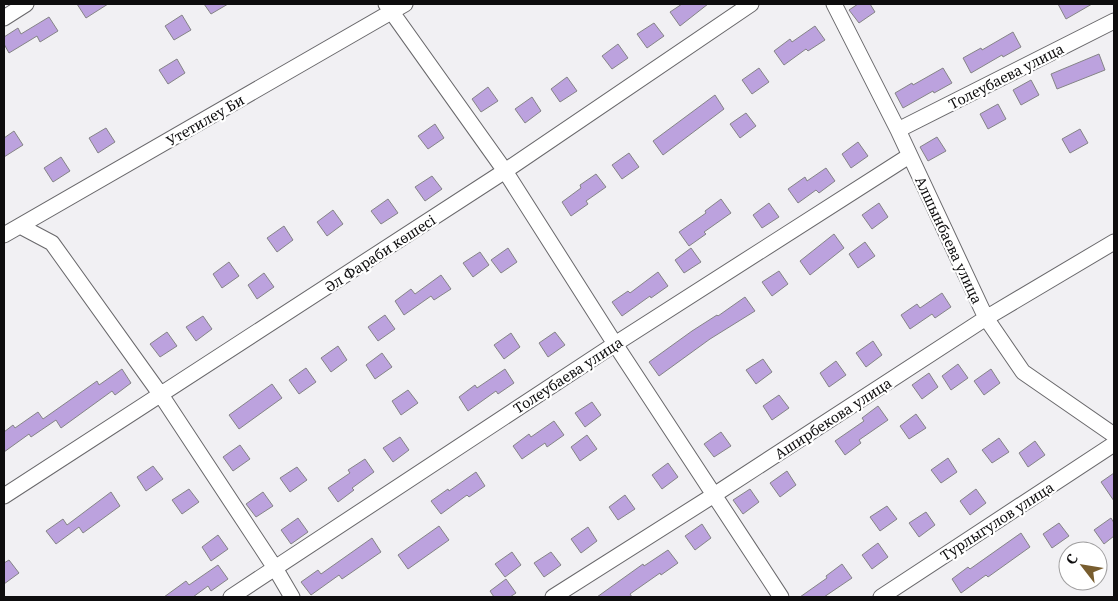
<svg xmlns="http://www.w3.org/2000/svg" width="1118" height="601" font-family="'Noto Serif',serif">
<rect width="100%" height="100%" fill="#f1f0f3"/>
<path fill="#bca2de" stroke="#858487" d="M77,4H108L86,18Z
M204,4H228L211,14Z
M682,4H708L680,26L670,12Z
M858,4H870L875,12L859,23L849,10Z
M1058,4H1092L1066,19Z
M182,15L191,30L174,40L165,26Z
M49,17L58,31L40,42L37,36L9,53L4,44V37L18,28L21,34Z
M654,23L664,36L647,48L637,34Z
M815,26L825,40L808,51L806,49L784,65L774,51L790,39L792,42Z
M1013,32L1021,47L1003,57L1002,55L971,73L963,58L981,48L982,50Z
M618,44L628,58L612,69L602,56Z
M1099,54L1105,70L1057,89L1051,74Z
M177,59L185,73L168,84L159,70Z
M759,68L769,82L752,94L742,80Z
M943,68L952,83L934,93L933,91L903,108L895,93L912,83L913,85Z
M567,77L577,91L560,102L551,89Z
M1031,80L1039,95L1021,105L1013,90Z
M488,87L498,101L481,112L472,99Z
M715,95L724,109L663,155L653,141Z
M532,97L541,111L525,123L515,109Z
M998,104L1006,119L988,129L980,114Z
M746,113L756,126L740,138L730,124Z
M435,124L444,138L428,149L418,136Z
M106,128L115,142L98,153L89,138Z
M1080,129L1088,143L1070,153L1062,139Z
M14,131L23,145L4,157V138Z
M937,137L946,151L928,161L920,147Z
M858,142L868,156L851,168L842,154Z
M629,153L639,167L622,179L612,165Z
M61,157L70,171L53,182L44,168Z
M826,168L835,181L819,193L816,190L798,203L788,189L805,177L807,181Z
M596,174L606,187L586,201L588,204L571,216L562,202L581,188L580,185Z
M432,176L442,189L425,201L415,187Z
M388,199L398,213L381,224L371,211Z
M721,199L731,213L704,232L706,234L689,246L679,232L706,213L705,211Z
M769,203L779,217L762,228L753,215Z
M879,203L888,217L872,229L862,215Z
M333,210L343,224L327,236L317,222Z
M284,226L293,240L277,252L267,238Z
M834,234L844,248L810,275L800,261Z
M865,242L875,256L858,268L849,254Z
M508,248L517,262L501,273L491,260Z
M691,248L701,262L684,273L675,260Z
M480,252L489,265L473,277L463,263Z
M229,262L239,276L222,288L213,274Z
M779,271L788,284L772,296L762,282Z
M658,272L668,286L651,298L650,296L622,316L612,302L628,291L630,293Z
M264,273L274,287L257,299L248,285Z
M441,275L451,289L434,300L431,296L404,315L395,301L411,289L415,294Z
M942,293L951,307L935,318L932,314L910,329L901,315L917,304L920,308Z
M745,297L755,311L710,339L659,376L649,362L692,331L717,315L718,316Z
M385,315L395,329L378,341L368,327Z
M203,316L212,329L196,341L186,327Z
M167,332L177,346L160,357L150,344Z
M555,332L565,345L548,357L539,343Z
M511,333L520,347L504,359L494,345Z
M873,341L882,355L866,367L856,353Z
M338,346L347,360L331,372L321,358Z
M382,353L392,367L375,379L366,365Z
M763,359L772,372L756,384L746,370Z
M836,361L846,375L829,387L820,373Z
M958,364L968,378L951,390L942,376Z
M306,368L316,382L299,394L289,380Z
M122,369L131,383L115,395L112,391L61,428L56,420L31,437L29,434L4,452V432L13,425L15,428L38,412L43,419L97,381L99,385Z
M505,369L514,383L498,394L496,391L468,411L459,397L475,385L477,388Z
M991,369L1000,383L984,395L974,381Z
M929,373L938,387L922,399L912,385Z
M272,384L282,398L239,429L229,415Z
M408,390L418,403L401,415L392,401Z
M779,395L789,408L772,420L763,406Z
M592,402L601,415L585,427L575,413Z
M878,406L888,420L859,440L861,443L845,455L835,441L864,421L862,418Z
M916,414L926,428L909,439L900,426Z
M554,421L564,435L547,447L545,443L522,459L513,446L529,434L531,437Z
M721,432L731,446L714,457L704,444Z
M587,435L597,449L580,461L571,447Z
M400,437L409,450L393,462L383,448Z
M999,438L1009,452L992,463L982,450Z
M1035,441L1045,455L1028,467L1019,453Z
M240,445L250,459L233,471L223,457Z
M948,458L957,472L941,483L931,470Z
M365,459L374,472L352,488L354,490L338,502L328,488L350,473L348,470Z
M668,463L678,477L662,489L652,475Z
M153,466L163,479L146,491L137,477Z
M297,467L307,480L290,492L280,478Z
M787,471L796,485L780,497L770,483Z
M476,472L485,486L469,497L467,495L441,514L431,501L448,489L449,491Z
M1114,473V501L1101,482Z
M189,489L199,502L182,514L172,500Z
M750,489L759,502L743,514L733,500Z
M976,489L986,503L970,515L960,501Z
M111,492L120,506L83,533L79,527L56,544L46,531L63,519L67,525Z
M263,492L273,506L256,517L246,504Z
M625,495L635,509L618,520L609,507Z
M887,506L897,519L880,531L870,517Z
M926,512L935,525L919,537L909,523Z
M298,518L308,532L291,544L281,530Z
M1111,518L1114,523V536L1104,544L1094,530Z
M1059,523L1069,536L1052,548L1043,534Z
M702,524L711,538L695,550L685,536Z
M439,526L449,540L408,569L398,555Z
M588,527L597,541L581,553L571,539Z
M1021,533L1030,547L988,577L986,575L961,593L952,579L968,567L970,569Z
M218,535L228,549L211,561L202,547Z
M372,538L381,552L342,579L339,575L311,595L301,582L318,570L321,574Z
M878,543L888,557L872,569L862,555Z
M668,550L678,563L661,575L660,573L630,594L632,597H597L643,564L644,566Z
M512,552L521,565L505,577L495,564Z
M551,552L561,565L544,577L534,563Z
M9,560L19,573L4,584V563Z
M842,564L852,578L824,597H800L827,578L826,576Z
M218,565L228,579L211,591L208,586L193,597H164L186,581L189,585Z
M506,579L516,593L510,597H494L490,591Z"/>
<g fill="none" stroke-linecap="round" stroke-linejoin="round">
<g stroke="#69686b" stroke-width="17">
<path id="minor" d="M386,4L505,171L615,344L781,597
M834,4L898,130L986,318L1023,372L1114,435
M4,18L26,4
M898,130L1114,21
M20,226L52,243L161,395L275,568L292,597
M4,235L405,4
M4,496L505,171L751,4
M231,597L615,344L909,156
M553,597L714,495L986,318L1114,242
M881,597L1114,444"/>
</g>
<use href="#minor" stroke="#fff" stroke-width="15"/>
</g>
<g text-anchor="middle" dominant-baseline="central" stroke-width="4.5" stroke-linejoin="round" paint-order="stroke">
<g font-size="14" fill="#0e0d0e" stroke="#fff">
<text transform="translate(1006 76) rotate(-27)">Толеубаева улица</text>
<text transform="translate(205 120) rotate(-30)">Утетилеу Би</text>
<text transform="translate(949 240) rotate(65)">Алшынбаева улица</text>
<text transform="translate(380 253) rotate(-33)">Әл Фараби көшесі</text>
<text transform="translate(568 375) rotate(-33)">Толеубаева улица</text>
<text transform="translate(833 418) rotate(-33)">Аширбекова улица</text>
<text transform="translate(997 521) rotate(-33)">Турлыгулов улица</text>
</g>
</g>
<rect width="1118" height="601" fill="none" stroke="#0e0d0e" stroke-width="10"/>
<g transform="translate(1083 566) rotate(301)"><circle r="24" fill="#ffffff" stroke="#9f9e9f"/>
<path d="M0-4L9 19L0 12L-9 19Z" fill="#785d2f"/>
<text y="-8" font-size="14" font-weight="bold" text-anchor="middle" fill="#0e0d0e">С</text>
</g>
</svg>
